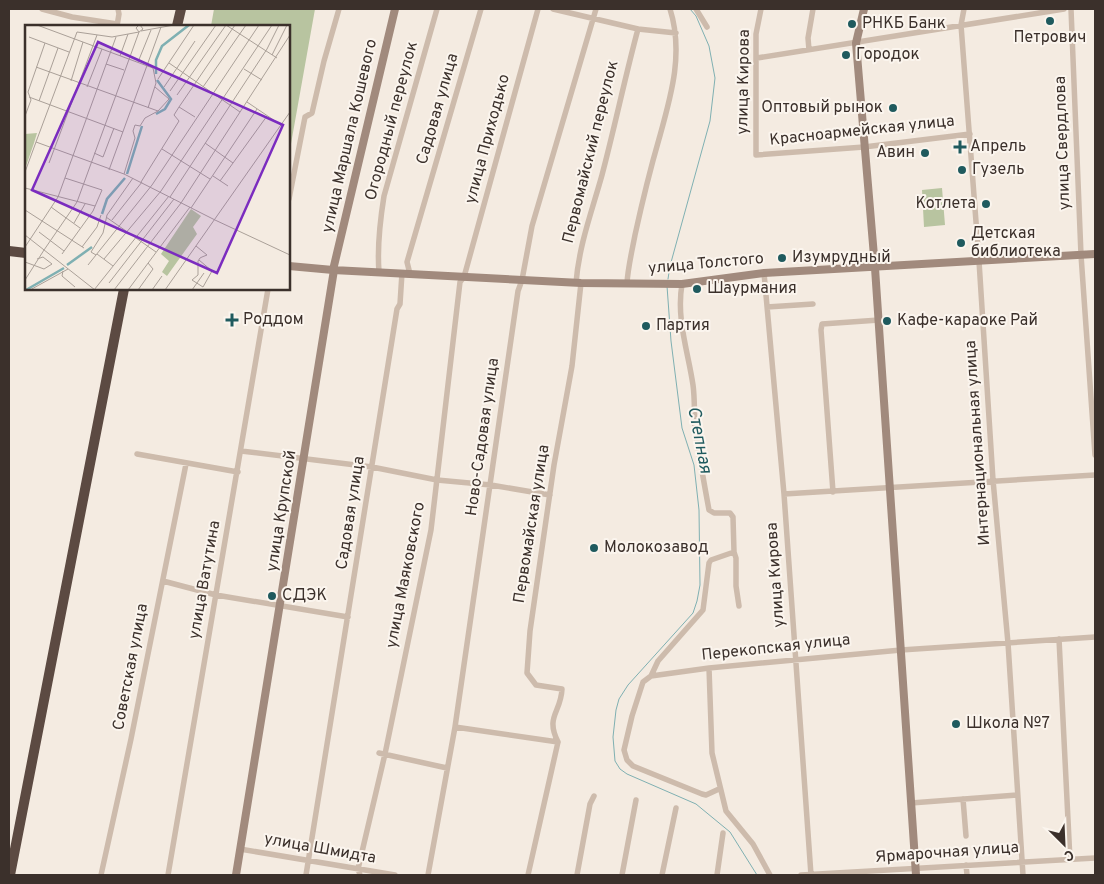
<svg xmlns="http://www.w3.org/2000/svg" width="1104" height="884" font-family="Overpass,sans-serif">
<rect width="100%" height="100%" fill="#f4ebe1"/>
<path fill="#b8c4a0" d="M214,9H315L289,155V26H211Z
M942,188L945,225L924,227L922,190Z"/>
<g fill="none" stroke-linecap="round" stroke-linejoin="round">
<path stroke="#7fb0b2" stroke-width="1" d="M668,279L670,266L710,121L715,78L709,46L696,16L690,9
M667,286L671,341L682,428L694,465L699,510L700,585L697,601L693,613L628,685L619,699L616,710L613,737L615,761L620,769L627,774L696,804L730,832L757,875"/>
<path stroke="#cdbbac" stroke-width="5.5" d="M42,9L72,17L117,24
M553,9L638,29L676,33
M696,9L707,27
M761,9L756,34V155L864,147L970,134
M964,9L961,25L979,261L993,480L1008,643L1023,875
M1071,9L1081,255L1095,455
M117,26L119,14L118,9
M809,50L808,38L813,9
M757,58L1064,9
M289,199L305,117L312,113L324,61L339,9
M379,272C377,247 380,221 384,196L437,9
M764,273L784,494L811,875
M410,274L407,262L481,9
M576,283C579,245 592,211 602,175C615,126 625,77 638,29
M627,283C628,267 632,251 635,235C642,203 650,170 659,139C671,96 684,53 670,9
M767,307L813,304
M241,451L372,467L437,480L491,485L550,495
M137,454L238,472
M833,492L821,330L822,324L879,320
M784,494L1095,475
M734,552L736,558V586L739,606
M163,581L216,595L348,617
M1059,639L1070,860
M709,668L712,753L726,811L753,844L770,875
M651,676L658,661L703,610L709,563L711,560L734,552L733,517L730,513H714L709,510C704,483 699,455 695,427C694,414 695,399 693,385C688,351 676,319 682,284
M455,727L558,742
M558,742C545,716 561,713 562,689L536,685L527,673L530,631L554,465L572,366L581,283
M379,753L447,768
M719,789L706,795L702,794L633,766L627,760L624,750L632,716L643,682L651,676L709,668L901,650L1095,637
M963,799L966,836
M911,803L1017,795
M240,849L395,875
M966,865L967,875
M101,875L131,739L186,464
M168,875L268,289
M306,875L397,309L400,304L402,273
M360,875L358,869L385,754L431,530L460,282L464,277L538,9
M428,875L455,727L518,291L522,280L532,226L596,9
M528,875L558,742
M577,875L590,804L594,796
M622,875L636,800
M662,875L676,808
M717,875L723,833
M801,875L1095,858"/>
<path stroke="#a18a7d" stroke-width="8" d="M864,9L856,43L875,268L916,875
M289,266L333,270L581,283L682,284L764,273L1095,254
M333,270L395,9
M236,875L334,270"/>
<path stroke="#5c4a42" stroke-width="10" d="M177,26L181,9
M9,251L26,253
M10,875L124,289"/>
</g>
<g fill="#1f5a5e" stroke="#fbf5ee" stroke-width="2">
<circle cx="1050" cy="21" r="5"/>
<circle cx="852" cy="24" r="5"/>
<circle cx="846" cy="55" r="5"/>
<circle cx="893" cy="108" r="5"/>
<path d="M957.5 139.5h5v5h5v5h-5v5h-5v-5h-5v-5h5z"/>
<circle cx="925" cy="153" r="5"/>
<circle cx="962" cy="170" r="5"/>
<circle cx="986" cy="204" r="5"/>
<circle cx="961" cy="243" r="5"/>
<circle cx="782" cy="258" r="5"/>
<circle cx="697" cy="289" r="5"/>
<path d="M229.5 312.5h5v5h5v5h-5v5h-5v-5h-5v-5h5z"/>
<circle cx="887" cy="321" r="5"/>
<circle cx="646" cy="326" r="5"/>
<circle cx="594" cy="548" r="5"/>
<circle cx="272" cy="596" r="5"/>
<circle cx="956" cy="724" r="5"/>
</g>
<g text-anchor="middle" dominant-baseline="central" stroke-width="4" stroke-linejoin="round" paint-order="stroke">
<g font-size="16" fill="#3b302b" stroke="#fbf5ee" text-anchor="start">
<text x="862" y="24">РНКБ Банк</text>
<text x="1050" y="38" text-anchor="middle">Петрович</text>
<text x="856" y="55">Городок</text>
<text x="883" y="108" text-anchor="end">Оптовый рынок</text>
<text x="970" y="147">Апрель</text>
<text x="915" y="153" text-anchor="end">Авин</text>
<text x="972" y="170">Гузель</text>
<text x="976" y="204" text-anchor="end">Котлета</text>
<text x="971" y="234">Детская<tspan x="971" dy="18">библиотека</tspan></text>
<text x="792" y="258">Изумрудный</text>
<text x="707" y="289">Шаурмания</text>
<text x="243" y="320">Роддом</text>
<text x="897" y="321">Кафе-караоке Рай</text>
<text x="656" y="326">Партия</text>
<text x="604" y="548">Молокозавод</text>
<text x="282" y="596">СДЭК</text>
<text x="966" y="724">Школа №7</text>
</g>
<g font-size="16" fill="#3b302b" stroke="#fbf5ee">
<text transform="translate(744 82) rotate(-89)">улица Кирова</text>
<text transform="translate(438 109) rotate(-74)">Садовая улица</text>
<text transform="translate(392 121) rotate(-75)">Огородный переулок</text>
<text transform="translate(862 131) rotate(-6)">Красноармейская улица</text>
<text transform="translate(350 136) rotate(-77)">улица Маршала Кошевого</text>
<text transform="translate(488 139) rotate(-75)">улица Приходько</text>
<text transform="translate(1063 143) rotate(-92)">улица Свердлова</text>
<text transform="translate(591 152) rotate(-76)">Первомайский переулок</text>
<text transform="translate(706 264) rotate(-5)">улица Толстого</text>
<text transform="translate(483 437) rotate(-82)">Ново-Садовая улица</text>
<text transform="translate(978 443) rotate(-94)">Интернациональная улица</text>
<text transform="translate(282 511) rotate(-81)">улица Крупской</text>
<text transform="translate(351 513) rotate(-81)">Садовая улица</text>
<text transform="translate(532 524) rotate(-81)">Первомайская улица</text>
<text transform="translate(406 575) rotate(-79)">улица Маяковского</text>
<text transform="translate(776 575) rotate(-94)">улица Кирова</text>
<text transform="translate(205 580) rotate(-80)">улица Ватутина</text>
<text transform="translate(776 648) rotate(-6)">Перекопская улица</text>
<text transform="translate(131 667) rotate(-79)">Советская улица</text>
<text transform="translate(320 849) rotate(10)">улица Шмидта</text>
<text transform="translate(947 853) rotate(-4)">Ярмарочная улица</text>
</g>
<g font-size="18" font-style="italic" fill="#1f5a5e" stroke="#fbf5ee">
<text transform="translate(699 440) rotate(79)">Степная</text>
</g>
</g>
<g transform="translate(25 25)">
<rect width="265" height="265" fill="#f4ebe1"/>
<path d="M12,108L9,118L0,144V109ZM166,184L176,191L168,202L172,209L142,251L137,247L144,236L136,229Z" fill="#b8c4a0"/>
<path fill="none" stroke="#7fb0b2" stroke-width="2.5" d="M131,49V35L137,21L164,0M131,89L140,84L146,74L132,55M102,149L117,101M77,189L82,174L100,153M42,240L67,222M1,265L39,243"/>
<path fill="none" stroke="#aaa098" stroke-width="1" d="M12,0L128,43L131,58L123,83M114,0L111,3L114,7L118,4L115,0M201,0L252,33M116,6L149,0M114,7L87,12L52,7L11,117L99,149L190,195M4,12L20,18M247,30L262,0M95,31L103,9M113,37L126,5M144,38L215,87M81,39L99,45M11,42L133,86L144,74L130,62M152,43L170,16M219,44L237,55M133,54L169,0M46,56L58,17M62,62L77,24M139,62L152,43M178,62L221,0M145,66L191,0M152,70L201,0M4,72L98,107M14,76L33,23M222,77L256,100M154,82L170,92M0,91L6,75L3,67L20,18L44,27M180,118L208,138M137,124L185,154M69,128L78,132L89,103M24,138L72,10M84,145L136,2M0,147L11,117M99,149L110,113L108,106L110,100L115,101L120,93L133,86M188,151L203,161M195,156L242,91M116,157L154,96L149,90L154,82L210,0M0,163L70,181M145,172L242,24L254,0M156,178L265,10M26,182L55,203M166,183L232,84M0,185L59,223M81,192L131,227M87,195L117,157M190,195L265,230M49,198L60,179M14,207L39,226M0,210L70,265M171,221L182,230L177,232L175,233L173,236V250L167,255L178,262L187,246L174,235M0,222L33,172L91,12M57,222L72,202L76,190M19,225L52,177L114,7M37,229L68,186L77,165L40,153M72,229L88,241M71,230L66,227L78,208L82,190L108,153M79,234L136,166L247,0M0,237L19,244L27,239L18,232L12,234M63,240L127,160L234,0M38,246L37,251L50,262M0,255L19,225M84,258L149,174M5,265L43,244M69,265L144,171M89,265L156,178M103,265L165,182M113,265L128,244L123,238M127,265L137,251M140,265L265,87M167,265L179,248"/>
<path fill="#7b2cbf" fill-opacity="0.15" stroke="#7b2cbf" stroke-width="2.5" d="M73,17L258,100L192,248L7,165Z"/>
<rect width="265" height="265" fill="none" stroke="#3b302b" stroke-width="2.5"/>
</g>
<rect width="1104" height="884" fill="none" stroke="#3b302b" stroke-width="20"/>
<g transform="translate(1064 844) rotate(156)" stroke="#fbf5ee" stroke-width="4" paint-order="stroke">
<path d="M0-4L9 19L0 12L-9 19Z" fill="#3b302b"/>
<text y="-8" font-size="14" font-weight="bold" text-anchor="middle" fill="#3b302b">С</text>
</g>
</svg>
